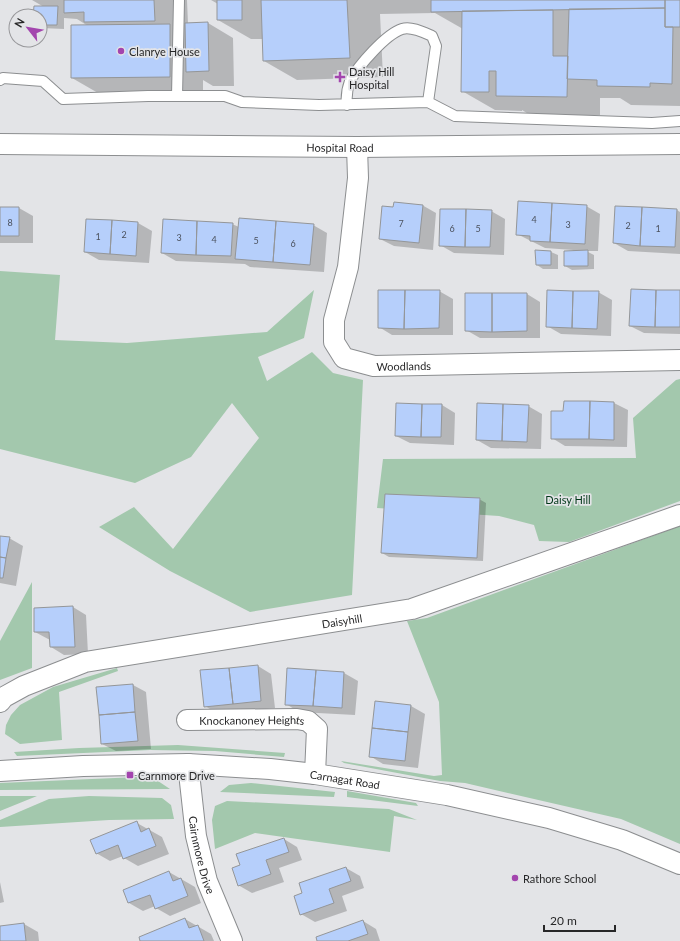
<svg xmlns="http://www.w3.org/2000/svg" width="680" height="941" font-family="Lato,sans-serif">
<rect width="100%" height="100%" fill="#e3e4e7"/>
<path fill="#a3c8ad" d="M0,271L60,275L55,340L127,343L267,332L314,290L304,338L258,357L267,381L312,352L333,373L363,380L352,595L250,612L170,571L99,527L134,507L173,549L259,438L232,403L191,457L135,483L0,449Z
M680,379V501L569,542L539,541L534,525L499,516L377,508L383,459L636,458L633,418L676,380Z
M680,526V844L621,819L465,783L440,781L344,763L341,761L434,776L442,775L439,702L407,621L427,618Z
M32,582V668L0,680V641Z
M117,668L118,671L59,692L62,740L20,744L5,734L6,725L11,715L20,705L53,687Z
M178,745L285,753L284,757L215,751L150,750L17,756L14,752L79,748Z
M138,777L158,781L170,789L0,790V783Z
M251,783L335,792L334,797L220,792L229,785Z
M347,791L416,803L418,806L347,797Z
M0,796H37L0,811Z
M89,796L162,798L171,805L174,819L109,820L0,827V820L49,799Z
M227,801L389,809L417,820L394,816L390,852L255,833L215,849L212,820L215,806Z"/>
<path fill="#0003" d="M32,0H187L188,24L208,23L233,38L234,86H213L203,80V96L105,97L72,78L88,26L77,19L64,18V29L41,28L40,16H34L44,7Z
M211,0H680V106L631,105L620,98H600V115H530L522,110V111L495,110L462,91L463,29L435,13L380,14L383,77L297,80L264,61L263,39H251L218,20V4Z
M422,205L436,213L433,250L394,246L380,239L394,208Z
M586,206L600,214L598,251H586L594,255V269L572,270L565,266L573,250L545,248L517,234Z
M0,208H19L33,216V243H0Z
M677,210L680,212V254L628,251L614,243Z
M491,211L505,219L504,255L454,253L440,245Z
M138,223L152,231L149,263L99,260L85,252Z
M232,224L239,227L313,225L327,233L324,272L250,267L245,264L176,261L162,253Z
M536,251L551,252L558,255V269H543L537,265Z
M439,291L453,299V335H392L379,327Z
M680,291V334L644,333L630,326Z
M598,292L612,300L611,336L561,334L547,326Z
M527,294L540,302V338H480L466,330Z
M565,402L614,403L628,410L627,447L565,446L552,438L564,412Z
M442,405L455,413L454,445L410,443L396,436Z
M528,406L542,414L541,449L491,448L477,440Z
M479,499L486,503L483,561L389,557L382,553Z
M0,537L9,538L23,546L16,586L0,583Z
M73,607L86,615L88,654L64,655L51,647L50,640L35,632Z
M258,666L271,674L275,708L218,714L205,706Z
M288,669L344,673L358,681L355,715L299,712L286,704Z
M133,685L146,692L151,749L116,751L102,744Z
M376,702L411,706L425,714L418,768L383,764L370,756Z
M137,823L162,837L169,854L138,866L124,858L123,856L110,861L96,853Z
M284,839L297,847L302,860L279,868L284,882L252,893L238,885L241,865Z
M346,868L360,876L364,888L342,896L347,911L315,922L301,914L304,894Z
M169,872L195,887L201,903L170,916L156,908L155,906L143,911L129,903L124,890Z
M0,882L4,902L0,903Z
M185,919L211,934L214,941H142Z
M363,921L376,929L380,941H318Z
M24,924L38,932L39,941H0V927Z"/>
<path fill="#b6cffb" stroke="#949698" d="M64,0H154L155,21L84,22V12L64,13Z
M217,0H242V20H217Z
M261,0H347L350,58L263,61Z
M431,0H665V8L431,12Z
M665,0H680V27H665Z
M34,6H58L57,25H40V16H33Z
M665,8V27H673L672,84L650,83V87L597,86V80L567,79L569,9Z
M553,10V56H568L567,97L496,96V71H489V92H461L462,11Z
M208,22L209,71L186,72L185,23Z
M170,24V77L71,78V25Z
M518,201L552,203L550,242L530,241V236L516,235Z
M394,202L423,205L419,243L379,239L382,206L393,207Z
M552,203L587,205L585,244L550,242Z
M615,206L642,207L640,246L613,243Z
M0,207H19V236H0Z
M642,207L677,209L675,247L640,246Z
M440,209H466L465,247L439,246Z
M466,209L492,210L490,247H465Z
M239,218L276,221L273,262L235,259Z
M86,219L112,220L110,254L84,252Z
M163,219L197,221L196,255L161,253Z
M112,220L138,222L136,256L110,254Z
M197,221L233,223L231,256L196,255Z
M276,221L314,224L310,265L273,262Z
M535,250L551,251V265H536Z
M588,250V266H564V251Z
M631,289L656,290L655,327L629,326Z
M378,290H405L404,329L378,328Z
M405,290H440L439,328L404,329Z
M547,290L573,291L572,328L546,327Z
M656,290H680V327H655Z
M573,291H599L597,329L572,328Z
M465,293H492V332L465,331Z
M492,293H527V331L492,332Z
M564,401H590L589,439H551V411H563Z
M590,401L614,402V440L589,439Z
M396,403L422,404L421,437L395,436Z
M477,403L503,404L502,441L476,440Z
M422,404H442L441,437H421Z
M503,404L529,405L527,442L502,441Z
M385,494L480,498L477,558L381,553Z
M0,536L10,537L6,558L0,557Z
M0,557L6,558L3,578H0Z
M73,606L75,647H50L49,632H34V608Z
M258,665L261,701L233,704L229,668Z
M229,668L233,704L204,707L200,670Z
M287,668L316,670L313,706L285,705Z
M316,670L344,672L342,708L313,706Z
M133,684L135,712L99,715L96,687Z
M375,701L411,705L408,732L372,728Z
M135,712L138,741L101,744L99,715Z
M372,728L408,732L405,761L369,757Z
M137,821L141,832L149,828L156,846L123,859L118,845L96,854L90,840Z
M284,838L289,852L266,860L271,874L238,886L232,868L240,865L236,854Z
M346,867L351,881L329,889L334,903L300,915L294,896L302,893L299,883Z
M169,871L173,881L181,878L188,896L155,909L150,895L128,903L123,890Z
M185,918L189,928L198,925L204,941H140L139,937Z
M363,920L368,934L348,941H317L316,937Z
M24,923L26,941H0V926Z"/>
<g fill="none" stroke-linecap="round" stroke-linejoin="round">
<g stroke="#8c8e90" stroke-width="12">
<path id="lane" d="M0,80L3,78L43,81L63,99L148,96H225L242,102L319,105L428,102L455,116L652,123L680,121
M177,96L179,0
M347,105C346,97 347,89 350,81C358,66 386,34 402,29C411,26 423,32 432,36L436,46L428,102"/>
</g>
<g stroke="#8c8e90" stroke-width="22">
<g id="street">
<path id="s1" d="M0,144L357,147L680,144"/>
<path id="s2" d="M357,147L358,178L348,267L334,320V342L344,358L374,366L680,360"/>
<path id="s3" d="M0,702L4,697L24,686L85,662L412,609L680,515"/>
<path id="s4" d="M187,720L297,719L308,721L317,729L315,774"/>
<path id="s5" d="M188,764L196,836L207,881L232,941"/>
<path id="s6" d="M0,771L83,766L188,764L270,769L315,774L447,795L549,818L622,840L680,864"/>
</g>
</g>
<use href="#lane" stroke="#fff" stroke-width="10"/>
<use href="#street" stroke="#fff" stroke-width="20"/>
</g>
<g fill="#a345ae" stroke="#e3e4e7" stroke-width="1.5">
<circle cx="121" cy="51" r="4"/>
<path d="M338 71h4v4h4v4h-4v4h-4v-4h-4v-4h4z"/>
<rect x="126" y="771" width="8" height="8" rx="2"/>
<circle cx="515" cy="878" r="4"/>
</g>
<g text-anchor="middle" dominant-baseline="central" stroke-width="3.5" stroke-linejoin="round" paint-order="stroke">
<g font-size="9" fill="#4b515d">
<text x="534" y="219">4</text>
<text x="10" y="222">8</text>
<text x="401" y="223">7</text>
<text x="568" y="224">3</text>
<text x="628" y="225">2</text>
<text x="452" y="228">6</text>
<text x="478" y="228">5</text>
<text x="658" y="228">1</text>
<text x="124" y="234">2</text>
<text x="98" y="236">1</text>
<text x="179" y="237">3</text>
<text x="214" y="239">4</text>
<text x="256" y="240">5</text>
<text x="293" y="243">6</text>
</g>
<g font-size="11" fill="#272728" stroke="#e3e4e7" text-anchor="start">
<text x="129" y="51">Clanrye House</text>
<text x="349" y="71">Daisy Hill<tspan x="349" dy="13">Hospital</tspan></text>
<text x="138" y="775">Carnmore Drive</text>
<text x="523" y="878">Rathore School</text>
</g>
<g font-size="11" fill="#272728" stroke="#e3e4e7">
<text stroke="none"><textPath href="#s1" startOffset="340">Hospital Road</textPath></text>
<text stroke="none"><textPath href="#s2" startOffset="277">Woodlands</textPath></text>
<text stroke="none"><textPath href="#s3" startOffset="355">Daisyhill</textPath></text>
<text stroke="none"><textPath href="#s4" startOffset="65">Knockanoney Heights</textPath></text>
<text stroke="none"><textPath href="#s6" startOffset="346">Carnagat Road</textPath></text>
<text stroke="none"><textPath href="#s5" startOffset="92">Cairnmore Drive</textPath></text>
</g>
<g font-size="11" fill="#003718" stroke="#e3e4e7">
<text x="568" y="499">Daisy Hill</text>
</g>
</g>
<g transform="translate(28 28) rotate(301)"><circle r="19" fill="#e3e4e7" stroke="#98989b"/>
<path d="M0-3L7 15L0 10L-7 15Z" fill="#a345ae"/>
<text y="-6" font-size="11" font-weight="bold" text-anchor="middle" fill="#272728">N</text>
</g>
<path d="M544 925v6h71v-6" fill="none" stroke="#272728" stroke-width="2"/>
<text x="550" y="925" font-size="12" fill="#272728" stroke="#e3e4e7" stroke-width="3" paint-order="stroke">20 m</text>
</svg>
